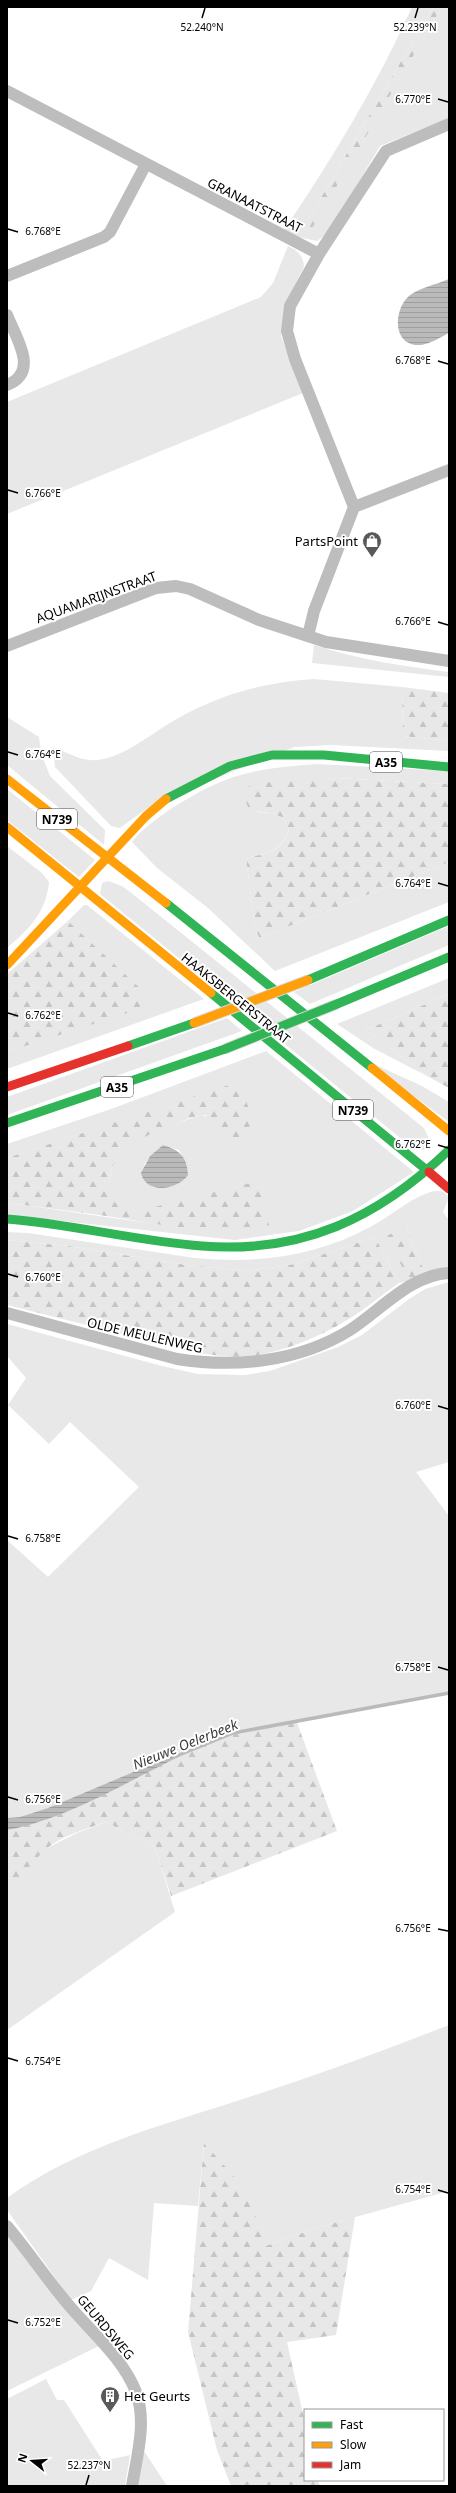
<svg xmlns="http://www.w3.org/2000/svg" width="456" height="2493" font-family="'Noto Sans',sans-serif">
<defs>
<pattern id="forest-firs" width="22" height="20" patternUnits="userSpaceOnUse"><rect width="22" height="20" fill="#e8e8e8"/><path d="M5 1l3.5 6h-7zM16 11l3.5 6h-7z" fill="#c5c5c5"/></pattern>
<pattern id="water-rules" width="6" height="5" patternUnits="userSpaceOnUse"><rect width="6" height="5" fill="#bababa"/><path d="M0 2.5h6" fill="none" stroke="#9e9e9e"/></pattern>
</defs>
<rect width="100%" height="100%" fill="#fff"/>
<path fill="#e8e8e8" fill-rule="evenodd" d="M412,7H433L305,225L311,229L442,7H449V118L380,146L329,232L317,241L298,237L284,230C332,159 377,85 412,7Z
M288,246C297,250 304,256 304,267L284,306L281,336L303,393L7,514V402L261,297L273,283Z
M314,645C361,660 401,666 449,672V677L312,663Z
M314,679L402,687L403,736L449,741V751L331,745L294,747L153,804L120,828L111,826L55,767L53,747C67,752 81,762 97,760C125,757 150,734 175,720C218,695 264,682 314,679Z
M7,717L39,737L41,753L50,776L105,830L104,845L7,765Z
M317,764L449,771V784L336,778L250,786L257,812L270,813L282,817L289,829C280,853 268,853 246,858L255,928L259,937H262L449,862V902L275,971L208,908L157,868L132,842C150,818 208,784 237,776C263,768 290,766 317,764Z
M7,789L95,860L79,877L7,820Z
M7,846L42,873L49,882C46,913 29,929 7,948Z
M108,881L122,886L129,891L424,1128L430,1141L429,1147L423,1150L409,1145L100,894L102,883Z
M84,905H87L204,999L7,1069V1052L149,1005L101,952L68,921Z
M449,926V945L310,1004L294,992Z
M449,978V994L366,1030L427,1076L373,1048L337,1024Z
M227,1018L242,1031L7,1115V1097Z
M266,1051L414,1172L353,1211L299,1231L235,1240L7,1215V1203C92,1213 176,1233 262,1226L146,1211C137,1212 127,1214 119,1208C102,1195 110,1159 125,1148C146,1132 176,1124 201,1115L210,1117L217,1130L238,1083L7,1158V1144L114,1108ZM163,1145L179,1150C192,1177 190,1179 162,1187L144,1165L150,1156Z
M365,1060L422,1086L449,1102V1122Z
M435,1191H442L449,1197L443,1212L449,1220V1269L425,1273L405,1226L409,1281L399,1283L375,1237L290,1265L247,1271L186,1265L68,1246L7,1240V1232L28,1233L195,1258C256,1264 316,1257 372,1226C393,1215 412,1196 435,1191Z
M449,1282V1462L416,1472L449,1516V1693L233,1733L176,1754L48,1808L20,1817L7,1818V1540L48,1577L139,1487L70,1422L49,1444L8,1405L26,1378L7,1356V1324L162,1366L198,1374L244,1375L270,1371L338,1347L362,1335L409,1299L425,1289Z
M106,1822L155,1847L175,1912L7,2030V1884L47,1848L77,1833Z
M449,2025V2191L316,2228L266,2246L250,2206L204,2143L198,2206L154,2203L148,2280L109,2258L91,2291L71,2300L7,2210V2198C78,2146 164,2125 246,2098C315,2076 382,2051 449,2025Z
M7,2231L99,2346L7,2391Z
M46,2379L57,2400H64L103,2461L130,2455L125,2486H7V2399Z
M142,2448L167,2486H135Z"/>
<path fill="url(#forest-firs)" d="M433,7H442L311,230L305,225Z
M402,687L449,693V741L403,736Z
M336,778L449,784V862L262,937H259L255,928L246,858C268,853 281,853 289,829L282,817L270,813L249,810L242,791C250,779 319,779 336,778Z
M7,889C17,900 16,914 7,925Z
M68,921L143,991L149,1006L7,1052V974Z
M449,994V1088L427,1076L366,1030Z
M235,1083H238C245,1100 258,1118 245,1135L236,1139L224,1135L217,1130L206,1115C193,1115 179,1123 168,1127C142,1138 115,1146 110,1176C109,1188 112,1199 119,1208L135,1212L258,1181L269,1225C216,1237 159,1224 106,1216C73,1211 40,1207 7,1203V1158Z
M405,1226L425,1273L409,1281L387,1236Z
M375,1237L399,1283C380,1296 362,1312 342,1323C317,1338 277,1354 249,1356C232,1358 215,1355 198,1353L7,1305V1240L68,1246L186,1265L247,1271L290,1265Z
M296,1720L337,1831L171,1896L155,1847L106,1822C86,1829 63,1835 46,1849C33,1860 24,1877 7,1884V1830L43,1821L67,1811L178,1755L233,1733Z
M204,2143L240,2183L258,2221L266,2246L316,2228L355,2217L336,2335L287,2342L305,2423V2480H318L320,2486H231L217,2450L188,2332Z"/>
<path fill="url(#water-rules)" d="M449,279V333C441,337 430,344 421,345C392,347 393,310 409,296C418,288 438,284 449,279Z
M163,1145C180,1150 187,1157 188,1175C178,1190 146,1195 141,1173L150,1156Z
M176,1754L178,1755V1757C125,1783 65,1820 7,1830V1818L20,1817L48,1808Z"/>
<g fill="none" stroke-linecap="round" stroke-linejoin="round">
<path stroke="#bababa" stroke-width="3.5" d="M174,1757L233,1733L449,1693"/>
<path stroke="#bdbdbd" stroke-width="12" d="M7,91L319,254L386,151L449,124
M7,276L104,237L110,232L146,164
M7,315C16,338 40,372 7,385
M354,507L449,470
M308,636L314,611L354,507L295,359L287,331L290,306L319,254
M7,646L156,588L176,586L190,589L259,620L326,642L449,661
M7,1313L177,1359C235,1368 299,1362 350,1330C381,1310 410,1275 449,1273
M7,2226C28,2251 46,2278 67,2303C90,2331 123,2358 136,2392C147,2422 137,2456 132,2486"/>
<path stroke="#30b455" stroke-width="9" d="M166,799L230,766L272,755H324L449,767
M166,903L372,1068
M308,980L449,920
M211,993L429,1172
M337,1004L449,957
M128,1046L194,1023
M7,1123L225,1049
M7,1219C72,1224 136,1241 202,1246C302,1254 378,1218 449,1150"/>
<path stroke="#ff9f0a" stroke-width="9" d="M7,779L166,903
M7,827L211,993
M7,965L146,816L166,799
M372,1068L449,1131"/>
<path stroke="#e5322d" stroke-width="9" d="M7,1087L128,1046
M429,1172L449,1189"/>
<g stroke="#dbdbdb" stroke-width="11" stroke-linecap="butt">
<path id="fast-bridge" d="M225,1049L337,1004"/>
</g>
<g stroke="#dbdbdb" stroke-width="11" stroke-linecap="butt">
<path id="slow-bridge" d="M194,1023L308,980"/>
</g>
<use href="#fast-bridge" stroke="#30b455" stroke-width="9"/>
<use href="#slow-bridge" stroke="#ff9f0a" stroke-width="9"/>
</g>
<path fill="none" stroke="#000" stroke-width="1.5" d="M202,18L205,8M415,18L418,8M438,99L448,102M8,229L18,232M438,361L448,364M8,490L18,493M438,622L448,625M8,752L18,755M438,883L448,886M8,1013L18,1016M438,1145L448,1148M8,1274L18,1277M438,1406L448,1409M8,1536L18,1539M438,1667L448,1670M8,1797L18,1800M438,1929L448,1931M8,2058L18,2061M438,2190L448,2193M8,2320L18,2323M86,2485L89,2475"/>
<defs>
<g id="shop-pin" transform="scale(1)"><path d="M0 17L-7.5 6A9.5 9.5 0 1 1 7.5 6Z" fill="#595959" stroke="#fff"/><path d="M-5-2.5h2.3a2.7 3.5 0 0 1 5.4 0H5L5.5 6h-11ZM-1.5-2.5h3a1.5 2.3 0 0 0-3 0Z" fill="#fff"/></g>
<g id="building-pin" transform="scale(1)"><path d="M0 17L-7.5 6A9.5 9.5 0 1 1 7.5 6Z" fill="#595959" stroke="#fff"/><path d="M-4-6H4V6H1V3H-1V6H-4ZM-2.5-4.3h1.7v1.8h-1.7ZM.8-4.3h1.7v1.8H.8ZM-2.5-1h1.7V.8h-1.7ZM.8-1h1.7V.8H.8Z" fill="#fff"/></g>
</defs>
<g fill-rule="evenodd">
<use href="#shop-pin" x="372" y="541"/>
<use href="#building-pin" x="110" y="2396"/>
</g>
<g text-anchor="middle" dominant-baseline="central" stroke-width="4" stroke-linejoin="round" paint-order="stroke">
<g fill="#fff" stroke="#4c4c4c" stroke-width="1">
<rect x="370" y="752" width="32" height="20" rx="3"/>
<rect x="37" y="809" width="40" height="20" rx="3"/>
<rect x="101" y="1077" width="32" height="20" rx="3"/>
<rect x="333" y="1100" width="40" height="20" rx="3"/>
</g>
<g font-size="12" font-weight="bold" fill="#000">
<text x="386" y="762">A35</text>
<text x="57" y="819">N739</text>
<text x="117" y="1087">A35</text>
<text x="353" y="1110">N739</text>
</g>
<g font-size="13" fill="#000" stroke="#fff">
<text transform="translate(255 205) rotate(27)">GRANAATSTRAAT</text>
<text transform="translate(96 597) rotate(-20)">AQUAMARIJNSTRAAT</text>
<text transform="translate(236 998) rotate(39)">HAAKSBERGERSTRAAT</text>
<text transform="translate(145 1335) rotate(13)">OLDE MEULENWEG</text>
<text transform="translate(106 2327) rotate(50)">GEURDSWEG</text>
</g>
<g font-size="13" fill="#000" stroke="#fff" text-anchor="end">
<text x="358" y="541">PartsPoint</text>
<text x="124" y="2396" text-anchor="start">Het Geurts</text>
</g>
<g font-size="14" font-style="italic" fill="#3d3d3d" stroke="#fff">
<text transform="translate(185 1744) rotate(-22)">Nieuwe Oelerbeek</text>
</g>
</g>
<g font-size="10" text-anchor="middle" fill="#000" stroke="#fff" stroke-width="4" stroke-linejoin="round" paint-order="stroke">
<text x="202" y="31">52.240°N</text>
<text x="415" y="31">52.239°N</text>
<text x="413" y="103">6.770°E</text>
<text x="43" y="235">6.768°E</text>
<text x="413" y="364">6.768°E</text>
<text x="43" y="497">6.766°E</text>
<text x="413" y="625">6.766°E</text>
<text x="43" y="758">6.764°E</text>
<text x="413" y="887">6.764°E</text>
<text x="43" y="1019">6.762°E</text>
<text x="413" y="1148">6.762°E</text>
<text x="43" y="1281">6.760°E</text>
<text x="413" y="1409">6.760°E</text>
<text x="43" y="1542">6.758°E</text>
<text x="413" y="1671">6.758°E</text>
<text x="43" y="1803">6.756°E</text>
<text x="413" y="1932">6.756°E</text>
<text x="43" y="2065">6.754°E</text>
<text x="413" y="2193">6.754°E</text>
<text x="43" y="2326">6.752°E</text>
<text x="89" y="2469">52.237°N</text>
</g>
<rect width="456" height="2493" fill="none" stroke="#000000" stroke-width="16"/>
<rect x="304" y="2409" width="140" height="72" fill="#ffffff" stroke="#999999"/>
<rect x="312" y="2422" width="20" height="6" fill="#30b455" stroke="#999999"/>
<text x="340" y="2429" font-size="12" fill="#000000">Fast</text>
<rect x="312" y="2442" width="20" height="6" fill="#ff9f0a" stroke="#999999"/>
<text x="340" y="2449" font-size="12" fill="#000000">Slow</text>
<rect x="312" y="2462" width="20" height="6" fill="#e5322d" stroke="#999999"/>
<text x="340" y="2469" font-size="12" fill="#000000">Jam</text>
<g transform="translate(32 2461) rotate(287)" stroke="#ffffff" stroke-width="3" paint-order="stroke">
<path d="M0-3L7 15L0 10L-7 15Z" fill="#000000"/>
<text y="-6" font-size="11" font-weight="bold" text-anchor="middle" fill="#000000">N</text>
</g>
</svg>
